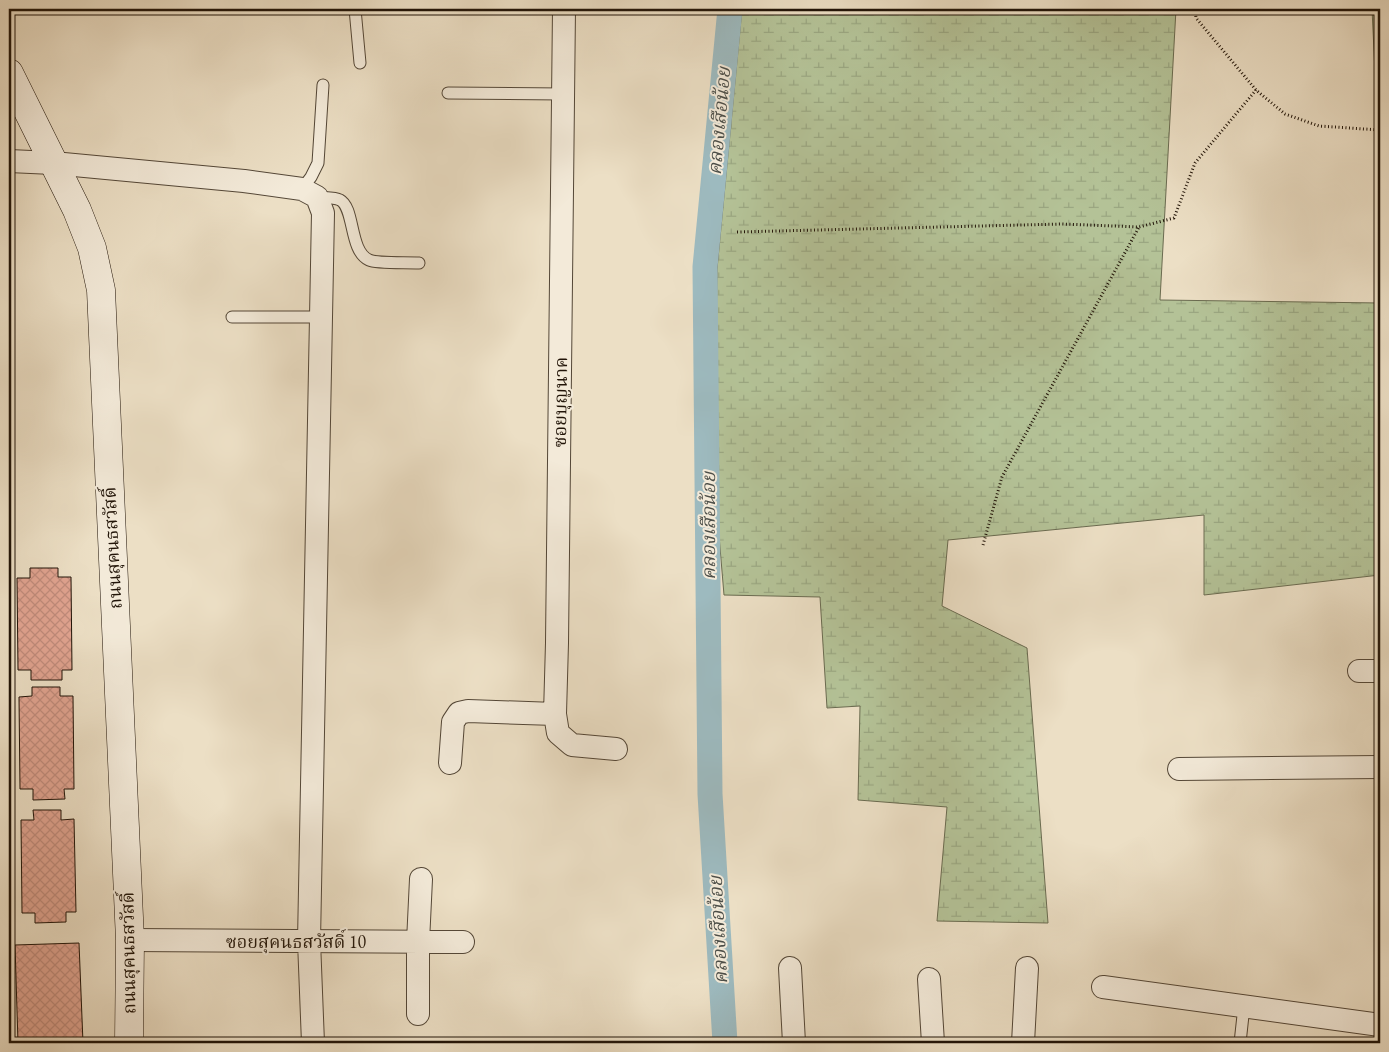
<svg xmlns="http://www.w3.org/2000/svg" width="1389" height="1052" font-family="'EB Garamond','Noto Serif Thai',serif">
<defs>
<pattern id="wetland-marsh" width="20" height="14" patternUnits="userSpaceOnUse" patternTransform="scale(1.25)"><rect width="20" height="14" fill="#b4c297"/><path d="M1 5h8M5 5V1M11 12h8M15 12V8" fill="none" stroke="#9aa681"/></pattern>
<pattern id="building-cross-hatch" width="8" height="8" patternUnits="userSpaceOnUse" patternTransform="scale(1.25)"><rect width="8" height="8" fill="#e1a491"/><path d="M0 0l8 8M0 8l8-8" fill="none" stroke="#c18c7c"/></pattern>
</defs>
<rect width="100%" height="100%" fill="#ecdfc5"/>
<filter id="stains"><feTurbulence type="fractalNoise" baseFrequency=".004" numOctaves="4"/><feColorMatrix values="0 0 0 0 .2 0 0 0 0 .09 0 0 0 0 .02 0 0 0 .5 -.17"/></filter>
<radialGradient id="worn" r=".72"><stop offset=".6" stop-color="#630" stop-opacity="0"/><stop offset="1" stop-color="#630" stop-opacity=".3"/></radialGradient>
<path fill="url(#wetland-marsh)" stroke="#6a6b50" d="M742,9H1176L1160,300L1380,303V575L1204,595V515L948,540L942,606L1027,648L1048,923L937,921L947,807L858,800L860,706L827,708L820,597L724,595L714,476L717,269Z
M1372,9H1380V72H1375Z"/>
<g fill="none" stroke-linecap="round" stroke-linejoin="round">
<path stroke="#9dbabf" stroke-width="25" d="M725,1043L710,794L705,267L730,9"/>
</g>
<path fill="url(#building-cross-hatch)" stroke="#211408" d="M30,568H58V577H71L72,670H62V680H31V670H18L17,578H30Z
M32,687H60V696H73L74,789H64L65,799L33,800V789H20L19,697L32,696Z
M33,810H61V820L74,819L76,912H66V922L35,923V913H22L21,820H34Z
M79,943L83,1043H18L15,945Z"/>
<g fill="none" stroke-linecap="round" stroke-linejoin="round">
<g stroke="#544737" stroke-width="13">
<path id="service" d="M355,9L360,63
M448,93L563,94
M302,189L311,177L318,163L323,85
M317,197C324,198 334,197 340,200C355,208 349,251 369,260C378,264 408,262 419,263
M232,317H320
M1240,1043L1244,1006"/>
</g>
<g stroke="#544737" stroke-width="24">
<path id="minor" d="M564,9L557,643L555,714L558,733L572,745L616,749
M9,161L53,163L244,181L302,189L317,197L323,213L309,941L313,1043
M1359,671H1380
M450,763L453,722L459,713L468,711L555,714
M1179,769L1380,767
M130,940L463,942
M790,968L794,1043
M929,979L933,1043
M1103,987L1380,1025
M418,1014V942L421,879
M1023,1043L1027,968"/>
</g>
<g stroke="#211408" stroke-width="29">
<path id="secondary" d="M9,73L77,210L92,248L101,290L130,940L129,1043"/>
</g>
<path stroke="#211408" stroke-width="3" stroke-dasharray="1 2.5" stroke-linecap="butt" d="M1195,9L1196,18L1256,90L1285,114L1319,126L1380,130
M737,232L1062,224L1139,227L1174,218L1195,163L1256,90
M983,545L1002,477L1139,227"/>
<use href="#service" stroke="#f3ead9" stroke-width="11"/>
<use href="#minor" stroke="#f3ead9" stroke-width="22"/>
<use href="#secondary" stroke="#f3ead9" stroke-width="28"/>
</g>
<g text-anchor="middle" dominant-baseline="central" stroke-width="4" stroke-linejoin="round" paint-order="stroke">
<g font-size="18" fill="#211408" stroke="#f3ead9">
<text transform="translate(560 402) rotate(-89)">ซอยบุญนาค</text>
<text transform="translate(112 548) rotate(-93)">ถนนสุคนธสวัสดิ์</text>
<text x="296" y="941">ซอยสุคนธสวัสดิ์ 10</text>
<text transform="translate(128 953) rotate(-91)">ถนนสุคนธสวัสดิ์</text>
</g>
<g font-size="19" font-style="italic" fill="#4c4e48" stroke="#f3ead9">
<text transform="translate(719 121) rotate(-85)">คลองเสือน้อย</text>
<text transform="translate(708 526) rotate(-90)">คลองเสือน้อย</text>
<text transform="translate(718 930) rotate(-93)">คลองเสือน้อย</text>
</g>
</g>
<rect width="1389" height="1052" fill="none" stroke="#ecdfc5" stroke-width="30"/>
<rect x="10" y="10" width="1369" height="1032" fill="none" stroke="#211408" stroke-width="2.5"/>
<rect x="15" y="15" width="1359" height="1022" fill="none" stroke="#211408"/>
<rect width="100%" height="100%" filter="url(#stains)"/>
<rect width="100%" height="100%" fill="url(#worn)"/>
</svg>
